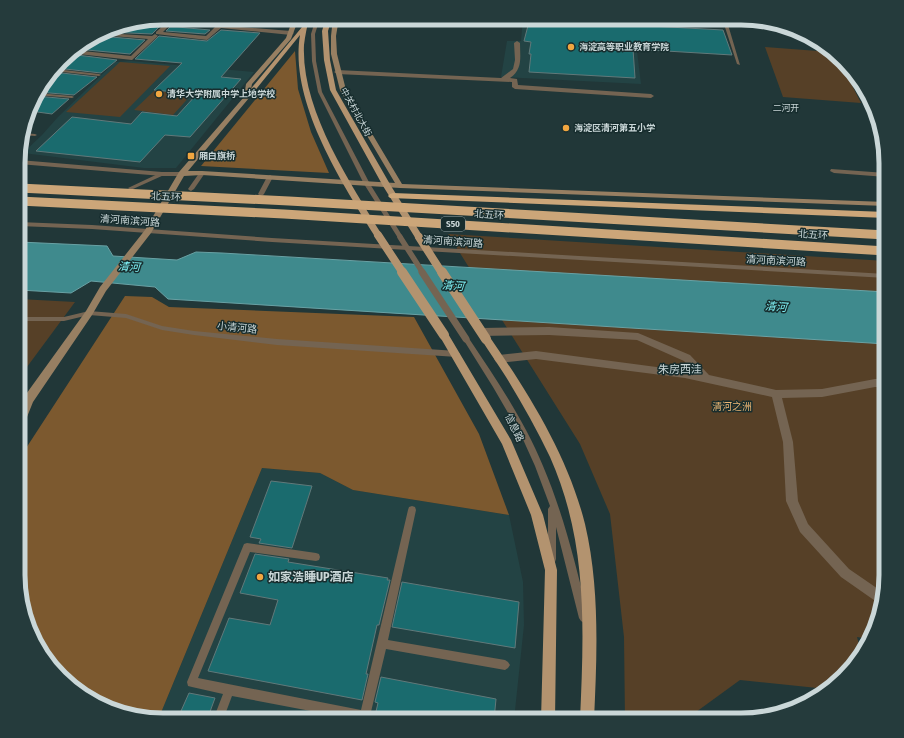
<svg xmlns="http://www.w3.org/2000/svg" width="904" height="738" font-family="'Fira Sans Condensed','Noto Sans SC',sans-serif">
<rect width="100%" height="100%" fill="#213738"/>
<path fill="#234344" d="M523,18H633L641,84L501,77L507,41H521Z
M131,61L254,72L176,168H144L23,153L42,135L58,117L115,62Z
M262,468L320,473L353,490L509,515L523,582L524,625L514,720H158Z"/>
<path fill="#564027" d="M765,47L831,52L837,56L861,103L783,97Z
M843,60L875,107L881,136Z
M120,62L170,66L120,117L66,112Z
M154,91L192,94L173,115L134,110Z
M448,234L886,261V585L875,631L869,639L857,637L861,652L844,677L827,689L740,680L685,720H625L624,637L610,514L580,444Z
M19,299L75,302L24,371L19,370Z"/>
<path fill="#7c592f" d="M295,51L298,89L311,132L329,173L201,166Z
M125,296L152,297L169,307L414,317L479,434L509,515L353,490L320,473L262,468L158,720L107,709L61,678L33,639L18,585L19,459Z"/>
<path fill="#3f8a8d" stroke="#69a1a4" d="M19,242L107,246L113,256L177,260L196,252L222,253L886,292V344L168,299L155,287L91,281L71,293L19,290Z"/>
<path fill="#1a6b6e" stroke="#61797a" d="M530,18H608L644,20L645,22L649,23L650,26L723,30L732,55L633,49L635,78L529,72L531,54H529L531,42L524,41Z
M128,24L160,26L152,34L106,32L116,26Z
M170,27H177L210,30L205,34L166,31Z
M221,30L260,33L221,77L241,79L190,137L165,135L140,162L36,151L72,117L131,124L142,112L177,116L197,94L154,90L182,63L135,59L159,36L207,41Z
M99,36H100L145,40L130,54L76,49Z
M68,54H69L117,60L101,73L56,68Z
M52,72H53L97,77L74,95L37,92Z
M35,96H36L69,99L52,114L30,111Z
M271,481L312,486L292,548L259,543L261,539L250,537Z
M255,554L289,559L288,562L388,578L387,580H390L379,625H377L366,674H368L362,700L208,671L229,618L270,625L278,600L240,593Z
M402,582L519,602L515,648L392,627Z
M381,677L496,699L494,720H374L378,703L375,702Z
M189,693L215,698L207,720H177Z"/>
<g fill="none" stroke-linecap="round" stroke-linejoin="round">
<path fill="#746452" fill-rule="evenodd" d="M170,18H190L252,22L253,18H257L255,23L253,24L172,19Z
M316,18H320L315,34L316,61L322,92L370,184L403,237L402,238H398L364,184L318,92L312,61L311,34Z
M722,18H726L740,65L737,64Z
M55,69L99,74L101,75L99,76L53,71Z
M37,93L72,96L74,97L72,98L36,95Z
M23,133L35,134L37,135L35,136L23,135H22Z
M202,171L205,173L194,189L191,191L189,190L188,189L200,172Z
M162,172L165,174L164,175L133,189L131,190L128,188Z
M270,175L273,177L264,194L263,195H259L258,194L267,177Z
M19,222L92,225L272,238L886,274V278L272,242L92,229L19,226Z
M89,311L126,314L162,326L194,331L277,339L457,351L460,354L457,357L277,345L194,335L162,330L126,318L89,315L64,321H19V317H64Z
M466,336L468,337C496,379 524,420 543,466C564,515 576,567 589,618L587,621L584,623L581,621L579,618L556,527V559L555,562L552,563L549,562L548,559V509L550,506L535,466L521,435L493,387L463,339Z
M412,506L415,507L416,510L388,640L505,660L508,662L510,665L508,668L505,670L386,649L370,716L368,720H358L232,696L223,720H213L223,694L192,687L188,686L187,682L244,544L247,543L316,553L319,554L320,557L319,560L316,561L250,552L198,678L361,710L408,510L409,507Z"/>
<path fill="#746452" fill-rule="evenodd" d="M152,20L291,31L294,33L291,35L221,28L207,40L156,34V32L165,24L147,23L144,21ZM171,24L215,27L206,36L163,32Z
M104,33L152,36L155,34L158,36L132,60L69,53L73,50L131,56L148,39L100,35Z
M517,41L520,43C520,57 523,69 510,78L517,79L518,85L651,94L654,96L651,98L515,89L512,87V82L337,74L334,72L337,70L501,78L513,69L515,60L514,43Z
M871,112H876L877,116L869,115V113Z
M19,160L162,172H182L186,174L182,176H162L19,164Z
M831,169L886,173V177L834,173L830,171Z
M549,327L638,333L690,355L709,375L776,390L822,389L875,379H886V387H875L822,397L782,398L793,442L798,501L808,524L849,569L884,593L881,605L841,577L800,532L786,501L783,442L772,397L685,378L536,359L499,363L496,362L494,359L496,356L499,355L536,351L694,372L684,361L637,340L549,335L481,336L476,332L481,328Z"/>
<path fill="#977f62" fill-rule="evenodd" d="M293,18H299L291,39L252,84L249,98L188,171H202L395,183L340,90L331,54V36L333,18H339L336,36L337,54L346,90L402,184L886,202V206L400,188L202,175L184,176L151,233L106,291L92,315L33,402L23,427L19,428V411L24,397L86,311L100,287L145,230L179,172L244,97L246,84L286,38Z"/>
<path fill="#b3936f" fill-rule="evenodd" d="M303,18H309C307,27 305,36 304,45C301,110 350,182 382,235L381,237H375L374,235C341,181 289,101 300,35L249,98L244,97L302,27Z
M326,18H332L328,31L330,60L336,90L391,186L423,237L422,239H416L383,186L330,90L324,60L322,31Z
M444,331L447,332L511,440L543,515L557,570L555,720H541L545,570L531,515L502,444L439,335Z
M486,335L489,336C529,394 568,456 585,524C600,588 597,655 594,720H580C584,629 588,542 550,457C537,430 522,403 506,377C498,364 489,352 481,339Z"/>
<path fill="#cca679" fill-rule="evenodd" d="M393,193L886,212V218L390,198L388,196L390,194Z"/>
<path stroke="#746452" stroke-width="5.5" d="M400,237L423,273"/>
<path stroke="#746452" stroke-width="7" d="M422,272L466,339"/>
<path stroke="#b3936f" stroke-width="8" d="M378,235L403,273
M419,237L442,273"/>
<path stroke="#b3936f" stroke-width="10" d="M402,272L444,335
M442,272L486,339"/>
<path stroke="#cca679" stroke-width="9" d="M19,188L289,201L886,235
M19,201L284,214L886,251"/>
</g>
<g fill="#f1a640" stroke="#172d2e" stroke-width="1.5">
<circle cx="571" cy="47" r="4"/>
<circle cx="159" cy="94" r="4"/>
<circle cx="566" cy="128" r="4"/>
<rect x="187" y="152" width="8" height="8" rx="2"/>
<circle cx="260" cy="577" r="4"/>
</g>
<g text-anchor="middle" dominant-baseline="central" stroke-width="3" stroke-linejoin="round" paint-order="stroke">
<g font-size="9" font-weight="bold" fill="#cad7d8" stroke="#172d2e" text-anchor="start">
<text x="579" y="47">海淀高等职业教育学院</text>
<text x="167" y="94">清华大学附属中学上地学校</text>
<text x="574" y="128">海淀区清河第五小学</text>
<text x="199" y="156">厢白旗桥</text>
</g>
<g font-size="9" fill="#cad7d8" stroke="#172d2e">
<text x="786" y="108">二河开</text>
</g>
<g font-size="9" fill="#cad7d8" stroke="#172d2e">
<text transform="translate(356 112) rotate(61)">中关村北大街</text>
</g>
<rect fill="#172d2e" stroke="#94a4a5" stroke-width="1" x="441" y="217" width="24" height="14" rx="3"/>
<g font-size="9" font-weight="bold" fill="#cad7d8">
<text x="453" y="224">S50</text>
</g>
<g font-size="10" fill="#cad7d8" stroke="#172d2e">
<text transform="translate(166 197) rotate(3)">北五环</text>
<text transform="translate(489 215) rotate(4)">北五环</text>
<text transform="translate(130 221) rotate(4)">清河南滨河路</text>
<text transform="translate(813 235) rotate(4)">北五环</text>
<text transform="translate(453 242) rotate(4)">清河南滨河路</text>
<text transform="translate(776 261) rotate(3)">清河南滨河路</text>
<text transform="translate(237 328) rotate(6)">小清河路</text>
<text transform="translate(514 428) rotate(64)">信息路</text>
</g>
<g font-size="10" fill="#ecb674" stroke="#172d2e">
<text x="732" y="407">清河之洲</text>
</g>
<g font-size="11" font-style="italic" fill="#80f2f6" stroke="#172d2e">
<text transform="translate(129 267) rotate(3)">清河</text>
<text transform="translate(453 286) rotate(4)">清河</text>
<text transform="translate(776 307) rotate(4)">清河</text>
</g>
<g font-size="11" fill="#cad7d8" stroke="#172d2e">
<text x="680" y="369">朱房西洼</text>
</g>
<g font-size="12" font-weight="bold" fill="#cad7d8" stroke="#172d2e" text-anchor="start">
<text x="268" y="577">如家浩睡UP酒店</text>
</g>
</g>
<path d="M0 0H904V738H0ZM163 25H741A138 138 0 0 1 879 163V575A138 138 0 0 1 741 713H163A138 138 0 0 1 25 575V163A138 138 0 0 1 163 25Z" fill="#253b3c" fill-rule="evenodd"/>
<path fill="none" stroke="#cad7d8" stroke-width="5" d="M163 25H741A138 138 0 0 1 879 163V575A138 138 0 0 1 741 713H163A138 138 0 0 1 25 575V163A138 138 0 0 1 163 25Z"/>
</svg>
